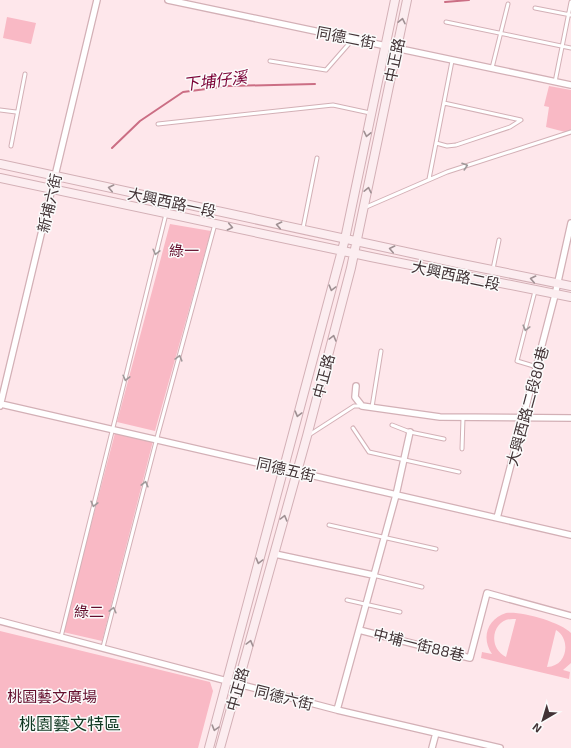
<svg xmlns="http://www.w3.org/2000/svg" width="571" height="748" font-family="'Exo 2','Noto Sans TC',sans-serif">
<rect width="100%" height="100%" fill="#fee7eb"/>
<path fill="#f9b9c5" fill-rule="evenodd" d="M7,17L36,23L31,44L3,38Z
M549,86L571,90V130L565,132L546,127L549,107L544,106Z
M170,224L211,231L155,431L117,422Z
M115,433L153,441L102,641L63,632Z
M506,613C522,611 560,622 571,633V663L563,670L570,672L569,679L481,658L482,652L492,654C481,638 487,619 506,613ZM515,619H516L506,657C486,647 493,617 515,619ZM556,630C571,639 568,666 547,667Z
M0,631L210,682L213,691L198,748H0Z"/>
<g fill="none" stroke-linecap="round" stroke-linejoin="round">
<path stroke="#cb6e84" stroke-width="2" d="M445,2L469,0
M112,148L140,121L183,92L229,86L315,84"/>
<g stroke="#d3b0b6" stroke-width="5">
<path id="lane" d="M535,8L571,15
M446,22L571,48
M270,61L326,70L354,38
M492,68L508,4
M555,82L571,2
M0,110L16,112
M158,124L333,105L370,113
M436,143L447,146L456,145L510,127L521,120L444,103
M11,146L25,74
M429,179L452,61
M364,208L447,172L571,132
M303,228L317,158
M493,269L499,240
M535,291L517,361L537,367
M372,407L381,351
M392,425L410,432L444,439
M353,428L369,452L459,472
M309,435L354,406H362
M462,449L463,418
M329,525L436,549
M373,575L422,587
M347,600L400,612
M61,637L166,214
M103,647L158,434L215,224"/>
</g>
<g stroke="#d3b0b6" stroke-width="8">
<path id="street" d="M168,0L571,85
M356,386L355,397L362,406L440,417L571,418
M1,404L571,535
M0,406L97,0
M497,518L555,295L571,223
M275,554L373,575
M0,621L337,710L500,748
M359,630L470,658L487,593L571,616
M337,710L396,495L410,432
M432,748L436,733"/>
</g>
<g stroke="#d3b0b6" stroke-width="10">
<path id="secondary" d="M0,164L457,263L571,286
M0,178L371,257L571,297
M209,748L345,239L395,0
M220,748L307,436L351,268L407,0"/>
</g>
<use href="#lane" stroke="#fff" stroke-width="3"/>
<use href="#street" stroke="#fff" stroke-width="5.5"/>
<use href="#secondary" stroke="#fcedf0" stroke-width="8"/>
</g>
<defs><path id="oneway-chevron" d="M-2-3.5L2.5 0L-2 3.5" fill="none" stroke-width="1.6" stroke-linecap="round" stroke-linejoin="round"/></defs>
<g stroke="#9f9093">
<use href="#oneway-chevron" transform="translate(402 21) rotate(-78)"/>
<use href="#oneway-chevron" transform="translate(367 134) rotate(102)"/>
<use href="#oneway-chevron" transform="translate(111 188) rotate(-168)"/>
<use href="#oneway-chevron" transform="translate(368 190) rotate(-78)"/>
<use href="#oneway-chevron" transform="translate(279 225) rotate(-168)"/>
<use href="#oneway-chevron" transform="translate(230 227) rotate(12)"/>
<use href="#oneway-chevron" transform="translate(392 249) rotate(-168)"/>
<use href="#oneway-chevron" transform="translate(533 279) rotate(-168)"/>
<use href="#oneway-chevron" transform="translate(332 288) rotate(105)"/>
<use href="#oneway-chevron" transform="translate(333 338) rotate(-75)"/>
<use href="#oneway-chevron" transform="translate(298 414) rotate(105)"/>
<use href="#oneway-chevron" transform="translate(284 518) rotate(-75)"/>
<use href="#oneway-chevron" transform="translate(259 561) rotate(105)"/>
<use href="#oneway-chevron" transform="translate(250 643) rotate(-75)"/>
<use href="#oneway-chevron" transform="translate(215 728) rotate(106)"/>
</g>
<g stroke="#a0999a">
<use href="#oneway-chevron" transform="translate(465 166) rotate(-18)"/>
<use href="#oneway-chevron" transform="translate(156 252) rotate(104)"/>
<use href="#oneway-chevron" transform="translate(526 328) rotate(105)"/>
<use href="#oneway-chevron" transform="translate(179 358) rotate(-75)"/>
<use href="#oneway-chevron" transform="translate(126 378) rotate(104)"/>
<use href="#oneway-chevron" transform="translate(145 484) rotate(-76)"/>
<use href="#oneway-chevron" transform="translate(94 504) rotate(104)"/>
<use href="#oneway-chevron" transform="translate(113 610) rotate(-76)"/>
</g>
<g text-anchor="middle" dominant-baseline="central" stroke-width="3" stroke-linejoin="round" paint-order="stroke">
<g font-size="15" fill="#423336" stroke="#fbfbfb">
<text transform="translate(346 37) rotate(11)">同德二街</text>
<text transform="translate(394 60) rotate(-78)">中正路</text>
<text transform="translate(172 202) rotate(12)">大興西路一段</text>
<text transform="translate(49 203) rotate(-77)">新埔六街</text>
<text transform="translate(456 275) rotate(12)">大興西路二段</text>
<text transform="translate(323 376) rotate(-75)">中正路</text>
<text transform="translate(527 406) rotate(-75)">大興西路二段80巷</text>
<text transform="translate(286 469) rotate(13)">同德五街</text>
<text transform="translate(419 644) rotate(14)">中埔一街88巷</text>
<text transform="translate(237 689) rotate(-74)">中正路</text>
<text transform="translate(284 697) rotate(14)">同德六街</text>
</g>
<g font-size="15" fill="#630d2c" stroke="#fbfbfb">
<text x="184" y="250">綠一</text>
<text x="89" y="611">綠二</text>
<text x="52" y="696">桃園藝文廣場</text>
</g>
<g font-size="16" font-style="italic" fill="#7a0135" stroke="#fbfbfb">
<text transform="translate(215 80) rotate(-7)">下埔仔溪</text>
</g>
<g font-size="17" fill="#0f3721" stroke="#fbfbfb">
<text x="70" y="723">桃園藝文特區</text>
</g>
</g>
<g transform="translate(543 720) rotate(218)" stroke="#fbfbfb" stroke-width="3" paint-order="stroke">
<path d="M0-3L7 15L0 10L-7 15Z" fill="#423336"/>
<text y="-6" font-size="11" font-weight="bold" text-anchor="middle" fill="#423336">N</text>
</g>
</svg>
